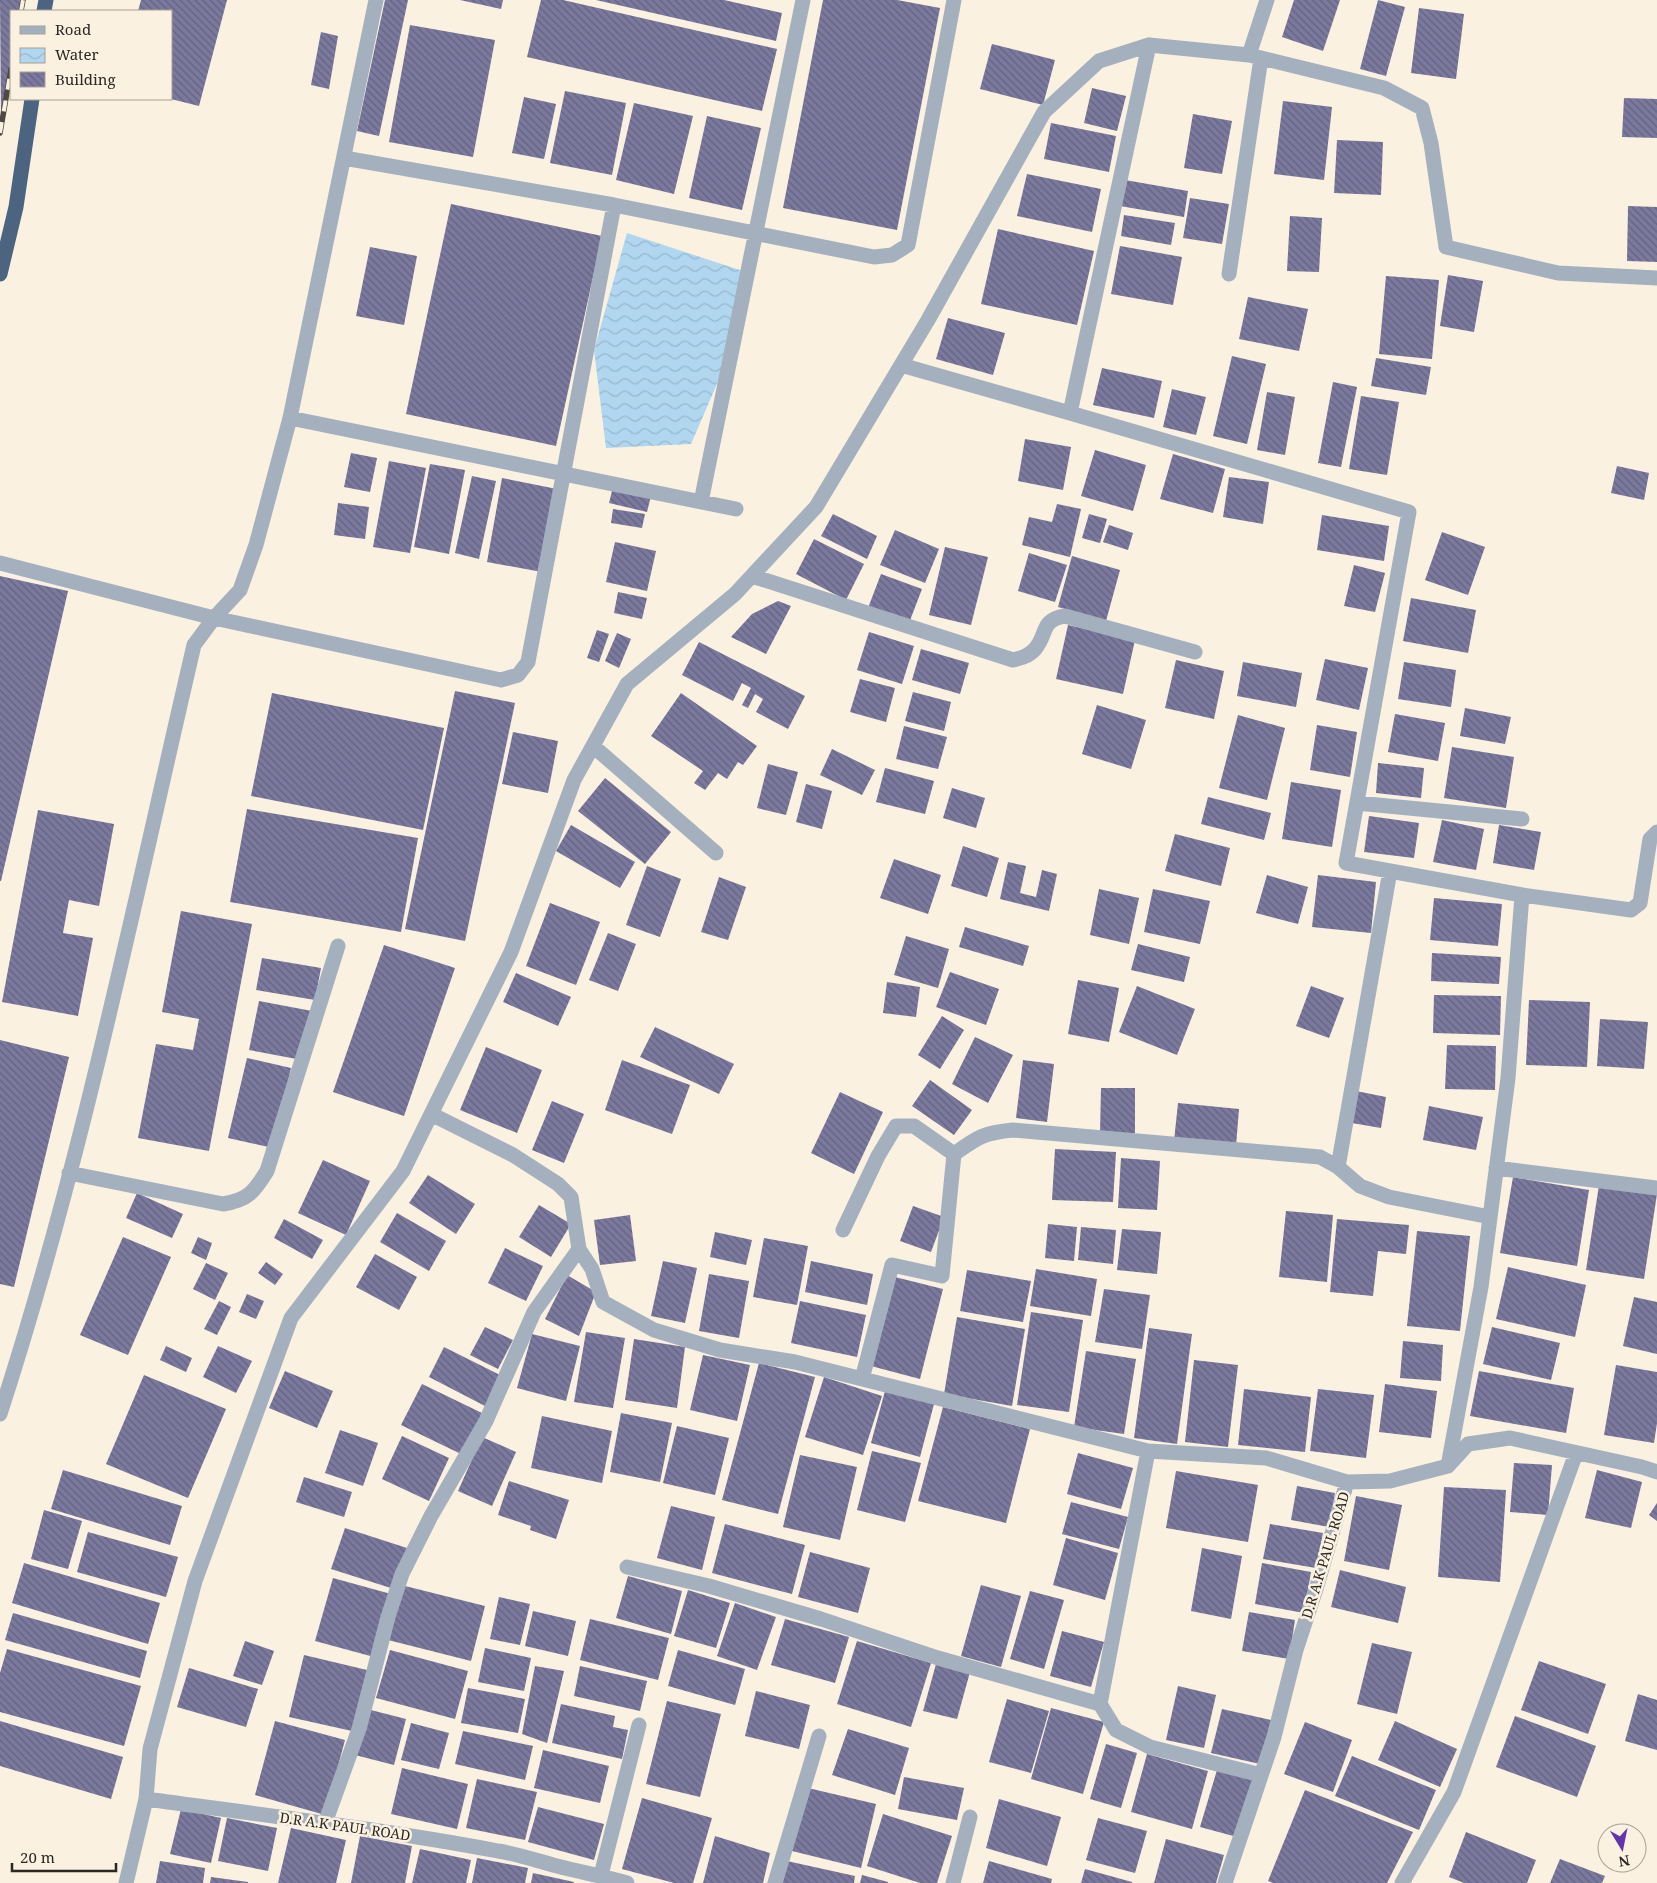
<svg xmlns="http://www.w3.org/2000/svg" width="1657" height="1883" font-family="'Noto Serif',serif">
<defs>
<pattern id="water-waves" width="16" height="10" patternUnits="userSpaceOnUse" patternTransform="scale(1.25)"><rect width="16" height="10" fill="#b0d6f0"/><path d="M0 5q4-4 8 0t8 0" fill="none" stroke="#98b8ce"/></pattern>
<pattern id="building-back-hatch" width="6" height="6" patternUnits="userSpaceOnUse" patternTransform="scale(1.25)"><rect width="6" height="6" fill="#7b799d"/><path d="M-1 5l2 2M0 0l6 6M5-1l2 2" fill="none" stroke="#656380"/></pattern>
</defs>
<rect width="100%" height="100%" fill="#faf1e1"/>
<path fill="url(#water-waves)" d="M627,233L749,273L726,363L691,444L606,448L594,350Z"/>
<path fill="url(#building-back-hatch)" d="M0,0H22L20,11H11V59L1,115Z
M141,0H227L199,106L171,99V11H138Z
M385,0H408L379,136L357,131Z
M460,0H503L501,9Z
M541,0H563L777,49L762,111L527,57Z
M596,0H724L782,13L776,41Z
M823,0H897L940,8L897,230L783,208Z
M1294,0H1340L1323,51L1282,37Z
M1378,0L1405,7L1386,76L1360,69Z
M1419,8L1464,14L1456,79L1411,73Z
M410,25L495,40L473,157L389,142Z
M321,32L338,36L329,89L311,85Z
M992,44L1055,60L1043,105L980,89Z
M1092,88L1126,96L1117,131L1084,123Z
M565,91L626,103L612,175L550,163Z
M524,97L556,104L544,159L512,153Z
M1624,98L1657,99V138L1622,137Z
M1283,101L1332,107L1324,180L1274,174Z
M634,103L693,116L674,194L616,180Z
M1193,114L1232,121L1222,174L1184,168Z
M707,116L761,128L742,210L689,198Z
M1051,123L1116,136L1109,172L1044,159Z
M1337,140L1383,142L1381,195L1334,193Z
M1027,174L1101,189L1092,232L1017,216Z
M1125,180L1188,191L1184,217L1120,206Z
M1190,198L1229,204L1222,244L1183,238Z
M451,204L602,236L556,446L406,414Z
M1628,206L1657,207V262L1627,261Z
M1124,215L1175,223L1171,245L1121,236Z
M1290,216L1322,218L1319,272L1287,271Z
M998,229L1094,251L1077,325L981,304Z
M1120,246L1182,257L1173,305L1111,294Z
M370,247L417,256L404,325L356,316Z
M1448,275L1483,281L1474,332L1440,326Z
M1386,276L1439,280L1432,359L1379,354Z
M1248,297L1308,309L1299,351L1239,339Z
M948,318L1005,333L993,375L936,359Z
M1232,356L1266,364L1247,444L1213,436Z
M1376,358L1431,367L1426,395L1371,386Z
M1102,368L1162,381L1154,418L1093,405Z
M1333,382L1357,387L1341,467L1318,463Z
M1172,389L1206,397L1196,435L1163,427Z
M1267,392L1295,397L1285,455L1257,450Z
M1361,396L1399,402L1387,475L1349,469Z
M1025,439L1071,447L1063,490L1018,481Z
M1095,450L1146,465L1133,511L1081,496Z
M351,453L377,458L370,492L344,487Z
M1173,454L1225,469L1213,513L1160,499Z
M389,461L426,468L410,553L373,547Z
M430,464L465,470L449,554L414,547Z
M1617,466L1649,473L1644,500L1611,493Z
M472,476L496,481L479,559L455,553Z
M1229,477L1269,482L1263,524L1223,517Z
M502,478L557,489L542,572L487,562Z
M613,487L651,496L647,512L609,503Z
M338,503L369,507L365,539L334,535Z
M1057,504L1081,509L1070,557L1022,545L1029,517L1052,522Z
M613,509L645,514L642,528L611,523Z
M833,514L877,536L867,559L821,536Z
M1089,514L1107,519L1100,543L1082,538Z
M1322,515L1389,526L1384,561L1317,550Z
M1109,525L1133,533L1128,550L1103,542Z
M895,530L939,549L925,583L880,565Z
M1442,532L1485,547L1468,595L1425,580Z
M814,539L864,564L846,600L796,574Z
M615,542L656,551L647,591L606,582Z
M945,547L988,557L971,625L929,615Z
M1029,553L1067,565L1055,602L1018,591Z
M1072,556L1120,570L1106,621L1058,607Z
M1354,565L1385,573L1375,612L1344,606Z
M881,574L922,589L909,623L868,608Z
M0,576L68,591L1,881H0Z
M618,592L647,598L642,619L614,613Z
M1411,598L1476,610L1468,653L1403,641Z
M778,601L791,606L766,654L731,637L752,614Z
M1068,625L1135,640L1123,694L1056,679Z
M597,630L609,634L599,662L587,658Z
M869,632L914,646L902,684L857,670Z
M617,633L631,639L619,668L605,661Z
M699,642L805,696L788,729L756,712L763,699L755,694L748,708L742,705L751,688L742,683L733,701L682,675Z
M921,649L969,663L960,694L912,680Z
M1325,659L1368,668L1359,710L1316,700Z
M1176,660L1224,671L1214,719L1165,708Z
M1243,662L1302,673L1296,707L1237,696Z
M1404,662L1456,670L1451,707L1398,699Z
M860,679L895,688L886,722L850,712Z
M455,691L515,703L465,941L405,929Z
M913,692L951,702L944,731L905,721Z
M272,693L444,728L423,830L251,796Z
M681,693L757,746L743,765L738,762L727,779L718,773L705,790L694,783L703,771L651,736Z
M1097,705L1146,720L1131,769L1082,754Z
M1465,708L1511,717L1505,744L1460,736Z
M1395,714L1445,723L1438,761L1388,752Z
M1238,715L1285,728L1267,800L1219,788Z
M1317,725L1357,732L1350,777L1310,770Z
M904,726L947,737L938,769L896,759Z
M513,732L558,741L548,793L502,784Z
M1452,747L1514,757L1506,808L1444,798Z
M832,749L875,770L862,795L820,775Z
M1378,763L1424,768L1421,798L1376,793Z
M768,764L798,772L786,815L757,808Z
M885,768L934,781L925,814L876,802Z
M605,778L671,832L645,864L578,811Z
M1291,782L1341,790L1332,847L1282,839Z
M806,784L832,791L822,829L796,822Z
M952,788L985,798L976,828L943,818Z
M1208,797L1271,813L1264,840L1201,824Z
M247,809L418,838L401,932L230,902Z
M38,810L114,824L99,906L69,900L63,933L93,938L78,1016L2,1002Z
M1369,816L1419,823L1414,858L1364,852Z
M1442,820L1484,829L1476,870L1433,862Z
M571,825L635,862L620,888L556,851Z
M1499,825L1541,832L1534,870L1493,863Z
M1175,834L1230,848L1221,886L1165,871Z
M963,846L999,858L987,897L951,886Z
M894,859L941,875L928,914L880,898Z
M1008,862L1026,866L1020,893L1036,897L1042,870L1057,874L1049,911L1000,899Z
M647,866L681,879L660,937L626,925Z
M1267,875L1308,887L1298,924L1256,913Z
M1318,875L1376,882L1371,933L1312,927Z
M719,877L746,887L728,940L701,932Z
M1099,889L1139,898L1129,944L1090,935Z
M1153,889L1210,901L1200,944L1144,932Z
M1434,898L1502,904L1498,946L1430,940Z
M550,903L600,922L576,985L526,966Z
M181,911L252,924L209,1151L138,1138L156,1044L193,1050L199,1019L162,1012Z
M965,927L1029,946L1023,966L959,947Z
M608,933L636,944L618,991L589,980Z
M906,936L949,949L938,988L894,975Z
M1138,944L1190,957L1184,982L1131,970Z
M384,945L455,968L404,1116L333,1092Z
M1432,953L1501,957L1499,984L1431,981Z
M262,958L321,968L315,1000L256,990Z
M950,972L999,989L986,1025L936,1007Z
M516,973L571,997L558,1026L503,1002Z
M1078,980L1119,988L1109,1042L1068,1034Z
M887,982L920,987L916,1017L883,1013Z
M1137,986L1195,1009L1177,1055L1119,1032Z
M1311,986L1344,998L1329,1038L1296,1026Z
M1434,995L1501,996L1500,1035L1433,1033Z
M1529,1000L1590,1002L1587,1067L1526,1065Z
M259,1001L312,1011L302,1060L249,1050Z
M942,1016L964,1030L940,1069L918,1055Z
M1600,1019L1648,1022L1644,1069L1597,1066Z
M655,1027L734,1064L719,1094L640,1057Z
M975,1037L1013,1055L988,1103L952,1084Z
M0,1040L69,1057L14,1287L0,1284Z
M1447,1045L1496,1046L1495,1090L1445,1089Z
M486,1047L542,1070L517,1133L460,1110Z
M247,1058L291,1068L273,1148L228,1138Z
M622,1060L690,1085L672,1134L605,1110Z
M1023,1060L1054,1064L1047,1122L1016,1118Z
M930,1080L972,1110L954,1135L912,1106Z
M1101,1088H1135V1133H1100Z
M1351,1090L1386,1097L1381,1128L1346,1122Z
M840,1092L883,1112L854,1174L811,1153Z
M552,1101L584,1114L564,1163L532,1150Z
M1178,1103L1239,1109L1236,1146L1174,1141Z
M1429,1106L1483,1117L1476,1150L1423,1140Z
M1055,1149L1116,1152L1113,1202L1052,1200Z
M1121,1158L1160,1161L1157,1210L1118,1208Z
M323,1160L370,1181L346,1235L298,1213Z
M428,1175L475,1204L456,1234L409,1203Z
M1513,1177L1589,1190L1577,1266L1500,1253Z
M1599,1185L1657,1194L1644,1279L1586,1270Z
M137,1193L183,1214L172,1238L126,1218Z
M539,1205L571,1224L551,1257L519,1237Z
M913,1206L944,1217L931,1252L900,1241Z
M1286,1211L1333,1215L1327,1282L1279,1277Z
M397,1213L446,1241L429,1271L380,1242Z
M630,1215L636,1261L600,1265L594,1220Z
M284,1219L323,1240L312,1259L274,1238Z
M1337,1219L1409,1225L1406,1254L1378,1251L1373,1296L1330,1292Z
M1048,1224L1077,1227L1074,1261L1045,1258Z
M1081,1227L1116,1230L1113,1264L1078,1260Z
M1122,1229L1161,1232L1157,1274L1117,1270Z
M1417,1231L1470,1236L1460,1331L1407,1326Z
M715,1232L752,1240L746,1265L710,1257Z
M123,1237L171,1257L128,1355L80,1335Z
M198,1237L212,1243L206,1260L191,1253Z
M764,1238L808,1246L797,1305L753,1297Z
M505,1248L543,1266L526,1301L488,1283Z
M375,1254L417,1277L399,1310L356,1287Z
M663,1261L697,1268L685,1323L651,1316Z
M811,1261L873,1274L867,1305L805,1292Z
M266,1262L283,1274L275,1285L258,1273Z
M206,1263L228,1273L215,1300L193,1289Z
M1508,1267L1586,1285L1575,1337L1496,1319Z
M1036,1269L1097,1279L1091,1316L1030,1306Z
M967,1270L1031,1281L1023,1322L960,1311Z
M709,1274L749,1281L739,1338L699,1331Z
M567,1275L596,1292L579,1336L545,1319Z
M895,1277L943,1289L920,1379L871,1366Z
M1104,1289L1150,1295L1142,1349L1095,1342Z
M247,1294L264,1301L256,1319L239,1312Z
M1634,1297L1657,1302V1354L1623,1346Z
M219,1301L231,1307L217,1335L204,1329Z
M800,1301L866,1315L857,1357L791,1343Z
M1031,1312L1083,1320L1069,1412L1017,1405Z
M957,1317L1025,1329L1012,1406L944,1394Z
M485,1327L513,1340L498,1369L470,1355Z
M1492,1327L1560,1343L1551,1380L1483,1364Z
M1149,1328L1192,1334L1177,1444L1134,1438Z
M586,1332L625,1338L613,1408L574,1402Z
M532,1334L580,1346L566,1401L517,1388Z
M634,1339L685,1347L677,1408L625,1400Z
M1403,1341L1443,1345L1441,1381L1400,1378Z
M166,1346L192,1358L186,1372L160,1360Z
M218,1346L252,1361L236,1393L203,1377Z
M444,1347L500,1375L485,1406L429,1377Z
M1086,1351L1136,1359L1124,1434L1074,1427Z
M703,1355L750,1365L737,1421L690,1410Z
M1194,1360L1238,1365L1228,1447L1185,1442Z
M759,1363L815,1377L778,1514L722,1500Z
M1616,1365L1657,1372V1423L1654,1443L1604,1435Z
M285,1371L333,1391L317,1428L269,1408Z
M1479,1371L1574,1388L1566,1433L1470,1416Z
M144,1375L226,1409L188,1498L106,1464Z
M824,1377L882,1396L863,1455L805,1437Z
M422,1384L482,1413L461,1454L401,1425Z
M1385,1384L1437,1391L1431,1438L1379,1432Z
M1244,1389L1311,1397L1305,1452L1238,1445Z
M1318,1389L1374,1395L1366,1458L1310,1451Z
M885,1391L934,1404L920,1457L871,1443Z
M943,1407L1030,1429L1006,1523L918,1501Z
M621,1413L672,1423L660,1482L610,1472Z
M542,1416L612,1431L602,1483L531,1468Z
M677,1426L729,1438L715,1495L663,1483Z
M340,1430L378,1443L363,1486L325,1473Z
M402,1436L449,1458L429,1501L382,1479Z
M482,1437L516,1452L492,1506L458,1491Z
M872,1451L921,1463L905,1522L857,1510Z
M1078,1453L1133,1468L1121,1509L1067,1494Z
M800,1455L857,1467L840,1540L783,1527Z
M1514,1463L1552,1465L1548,1515L1510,1512Z
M63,1470L182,1506L170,1545L51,1509Z
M1597,1470L1642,1482L1631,1528L1585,1518Z
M1176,1471L1258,1485L1248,1542L1166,1528Z
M304,1477L352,1492L344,1517L296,1502Z
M509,1481L569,1500L556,1539L530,1530L531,1526L498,1515Z
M1297,1486L1335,1493L1329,1527L1291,1520Z
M1444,1487L1506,1490L1500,1582L1438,1577Z
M1356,1496L1402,1505L1389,1570L1344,1561Z
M1071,1502L1128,1517L1119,1549L1062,1534Z
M1657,1503V1521L1649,1515Z
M671,1506L715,1517L702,1570L657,1558Z
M44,1510L82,1521L68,1569L31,1559Z
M725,1524L805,1545L792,1594L712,1573Z
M1270,1524L1323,1533L1316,1568L1263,1559Z
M345,1528L407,1548L394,1589L331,1569Z
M88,1532L178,1557L166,1597L77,1572Z
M1066,1538L1118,1553L1105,1600L1053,1585Z
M1202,1548L1242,1556L1231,1619L1191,1611Z
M810,1552L870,1568L858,1613L798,1597Z
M24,1563L160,1603L148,1644L12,1603Z
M1262,1563L1311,1572L1304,1613L1255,1604Z
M1340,1570L1406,1587L1398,1623L1331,1607Z
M628,1576L682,1591L671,1634L616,1618Z
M333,1578L391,1594L374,1657L315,1641Z
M401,1585L485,1606L471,1661L388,1640Z
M981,1585L1021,1596L1001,1667L961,1656Z
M688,1590L730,1603L716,1648L674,1636Z
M1030,1591L1064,1600L1044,1669L1010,1659Z
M499,1597L530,1604L520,1645L490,1639Z
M735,1603L776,1617L757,1670L717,1656Z
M533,1611L576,1621L568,1656L525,1646Z
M1249,1612L1295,1620L1289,1659L1242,1651Z
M13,1613L147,1651L140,1678L5,1640Z
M590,1619L669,1638L658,1680L580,1660Z
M785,1619L849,1637L835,1683L771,1665Z
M1062,1631L1104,1642L1091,1687L1050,1676Z
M245,1641L274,1651L262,1685L233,1676Z
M857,1641L931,1663L911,1727L837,1704Z
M1372,1643L1412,1652L1397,1714L1357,1704Z
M485,1648L531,1658L524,1691L478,1682Z
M7,1649L141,1686L124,1746L0,1712V1673Z
M390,1650L468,1671L455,1719L376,1698Z
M678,1650L745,1669L735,1705L668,1686Z
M304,1655L367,1670L352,1731L289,1717Z
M1539,1661L1606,1684L1588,1734L1521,1710Z
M936,1664L970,1672L957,1719L923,1711Z
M535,1666L564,1671L547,1743L522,1734Z
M580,1666L647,1681L640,1711L574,1696Z
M189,1668L258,1689L246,1727L177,1707Z
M1178,1686L1216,1695L1204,1748L1166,1740Z
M468,1688L525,1699L518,1733L461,1723Z
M756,1691L810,1705L799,1749L745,1736Z
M1638,1694L1657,1700V1750L1625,1741Z
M1007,1699L1049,1711L1031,1773L989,1762Z
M667,1701L721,1714L700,1797L646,1784Z
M561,1704L615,1716L613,1727L628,1730L622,1759L552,1743Z
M1051,1708L1104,1722L1083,1794L1031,1779Z
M367,1709L406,1719L394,1765L355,1755Z
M1222,1709L1271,1720L1260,1764L1211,1753Z
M1515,1716L1596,1746L1577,1797L1496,1767Z
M0,1721L123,1757L111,1799L0,1766Z
M275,1721L345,1740L325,1815L255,1795Z
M1395,1721L1457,1749L1440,1787L1378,1760Z
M1305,1722L1352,1740L1333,1792L1284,1774Z
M411,1723L449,1733L439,1769L401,1760Z
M848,1729L909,1748L895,1795L832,1775Z
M463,1731L533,1746L525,1780L455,1764Z
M1106,1744L1137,1753L1121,1808L1090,1799Z
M543,1750L609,1766L600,1803L534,1788Z
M1147,1754L1208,1771L1192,1829L1131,1812Z
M1352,1756L1436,1790L1419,1830L1335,1796Z
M402,1768L468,1784L457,1829L391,1814Z
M1217,1770L1253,1780L1237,1837L1200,1827Z
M904,1777L964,1788L957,1820L898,1809Z
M477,1779L537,1792L525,1840L466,1828Z
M808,1788L876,1804L861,1868L792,1851Z
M1305,1790L1413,1832L1387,1883H1273L1268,1881Z
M642,1798L712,1818L693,1883H674L622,1869Z
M999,1799L1061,1817L1047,1866L986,1848Z
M538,1807L604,1824L594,1860L528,1842Z
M181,1809L221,1818L211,1863L170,1854Z
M883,1814L952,1836L937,1883H920L867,1866Z
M227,1818L277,1828L268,1871L218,1861Z
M1098,1818L1147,1831L1135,1873L1086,1860Z
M291,1828L346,1840L336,1883H278Z
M1466,1832L1536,1860L1527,1883H1464L1449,1877Z
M360,1836L412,1846L405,1883H351Z
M715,1836L770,1853L763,1883H703Z
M1166,1839L1224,1855L1216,1883H1154Z
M420,1849L471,1860L466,1883H412Z
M477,1858L528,1868L525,1883H472Z
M1560,1859L1605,1876L1602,1883H1550Z
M160,1861L205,1868L203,1883H156Z
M787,1861L855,1876L854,1883H782Z
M989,1861L1052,1879L1051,1883H983Z
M1085,1869L1132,1882V1883H1081Z
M533,1873L574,1882V1883H531Z
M862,1875L888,1882V1883H860Z
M211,1877L248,1882V1883H210Z"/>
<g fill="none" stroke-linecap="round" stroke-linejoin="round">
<path stroke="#a4b0be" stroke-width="15" d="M1149,45L1070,413L1409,512L1346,863L1522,895L1508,1078L1481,1287L1448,1466
M1249,55L1384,88L1422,108L1431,143L1446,247L1558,273L1657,278
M344,158L614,205L874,257L892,255L908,245L954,0
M1229,274L1261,58
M901,365L1070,413
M290,418L736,509
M701,502L803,0
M0,563L214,618L501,680L518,675L528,662L614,205
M752,576L1013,660C1021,658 1029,656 1035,649C1048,634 1040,620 1065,616L1195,652
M593,746L716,853
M1357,803L1522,819
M1522,895L1631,910L1640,903L1650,839L1657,832
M431,1114L513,1155L558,1184L571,1197L579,1249L592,1269L603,1302L654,1330L720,1350L795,1362L1148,1451L1266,1458L1347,1482
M1338,1167L1390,871
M1496,1168L1657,1188
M69,1173L223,1204C248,1200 254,1192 267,1171L338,946
M843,1230L878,1156L896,1126H914L954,1154
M862,1379L892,1265L942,1276L954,1154C978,1137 983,1133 1013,1130L1320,1157L1338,1167L1360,1186L1389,1197L1490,1217
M0,1414C82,1162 134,902 194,645L214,618L240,590L256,545L290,418L376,0
M627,1567L709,1586L821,1619L938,1658L1100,1704L1116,1730L1150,1747L1261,1775
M1100,1704L1148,1451
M146,1799L150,1749L195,1581L291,1318L403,1171L511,952L574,780L627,684L735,594L816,507L928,320L1044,112L1099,61L1149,45L1249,55L1267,0
M325,1823L359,1729L388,1617L402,1574L431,1516L486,1421L534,1312L579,1249
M601,1875L639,1725
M126,1883L146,1799C263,1815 381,1829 498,1851C518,1854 537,1861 557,1866C580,1872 603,1876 627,1883
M775,1883L819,1736
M953,1883L970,1817
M1225,1883L1274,1737L1296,1650L1316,1589L1347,1482L1390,1481L1448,1466L1468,1444L1510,1438L1642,1467L1657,1472
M1402,1883L1454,1792L1576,1453"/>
<path stroke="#4c6480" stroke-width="15" d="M44,11L46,0
M0,274L16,207L32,99"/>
<g stroke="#4d4942" stroke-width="5.5">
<path id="rail" d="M21,11L23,0
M0,133L11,69"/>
</g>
<use href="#rail" stroke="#faf1e1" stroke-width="4" stroke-dasharray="11" stroke-linecap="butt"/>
</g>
<g text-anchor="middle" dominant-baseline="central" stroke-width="5" stroke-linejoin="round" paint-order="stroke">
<g font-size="14" fill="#2b2822" stroke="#faf1e1">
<text transform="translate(1325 1555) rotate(-73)">D.R A.K PAUL ROAD</text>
<text transform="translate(345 1826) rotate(8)">D.R A.K PAUL ROAD</text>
</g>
</g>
<rect x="10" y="10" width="162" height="90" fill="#faf1e1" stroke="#a7a195"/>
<rect x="20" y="26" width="25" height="8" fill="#a4b0be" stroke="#a7a195"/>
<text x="55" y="35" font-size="15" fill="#2b2822">Road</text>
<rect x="20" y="48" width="25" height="15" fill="url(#water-waves)" stroke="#a7a195"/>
<text x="55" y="60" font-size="15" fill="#2b2822">Water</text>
<rect x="20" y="72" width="25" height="15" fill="url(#building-back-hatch)" stroke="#a7a195"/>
<text x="55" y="85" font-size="15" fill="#2b2822">Building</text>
<g transform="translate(1622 1848) rotate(170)"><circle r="24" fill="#faf1e1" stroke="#a7a195"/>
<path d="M0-4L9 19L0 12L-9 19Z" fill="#6335ac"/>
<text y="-8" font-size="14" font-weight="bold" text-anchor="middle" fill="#2b2822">N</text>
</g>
<path d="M12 1863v8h104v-8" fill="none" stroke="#2b2822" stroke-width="2.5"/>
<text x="20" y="1863" font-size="15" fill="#2b2822" stroke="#faf1e1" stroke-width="4" paint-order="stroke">20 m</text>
</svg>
